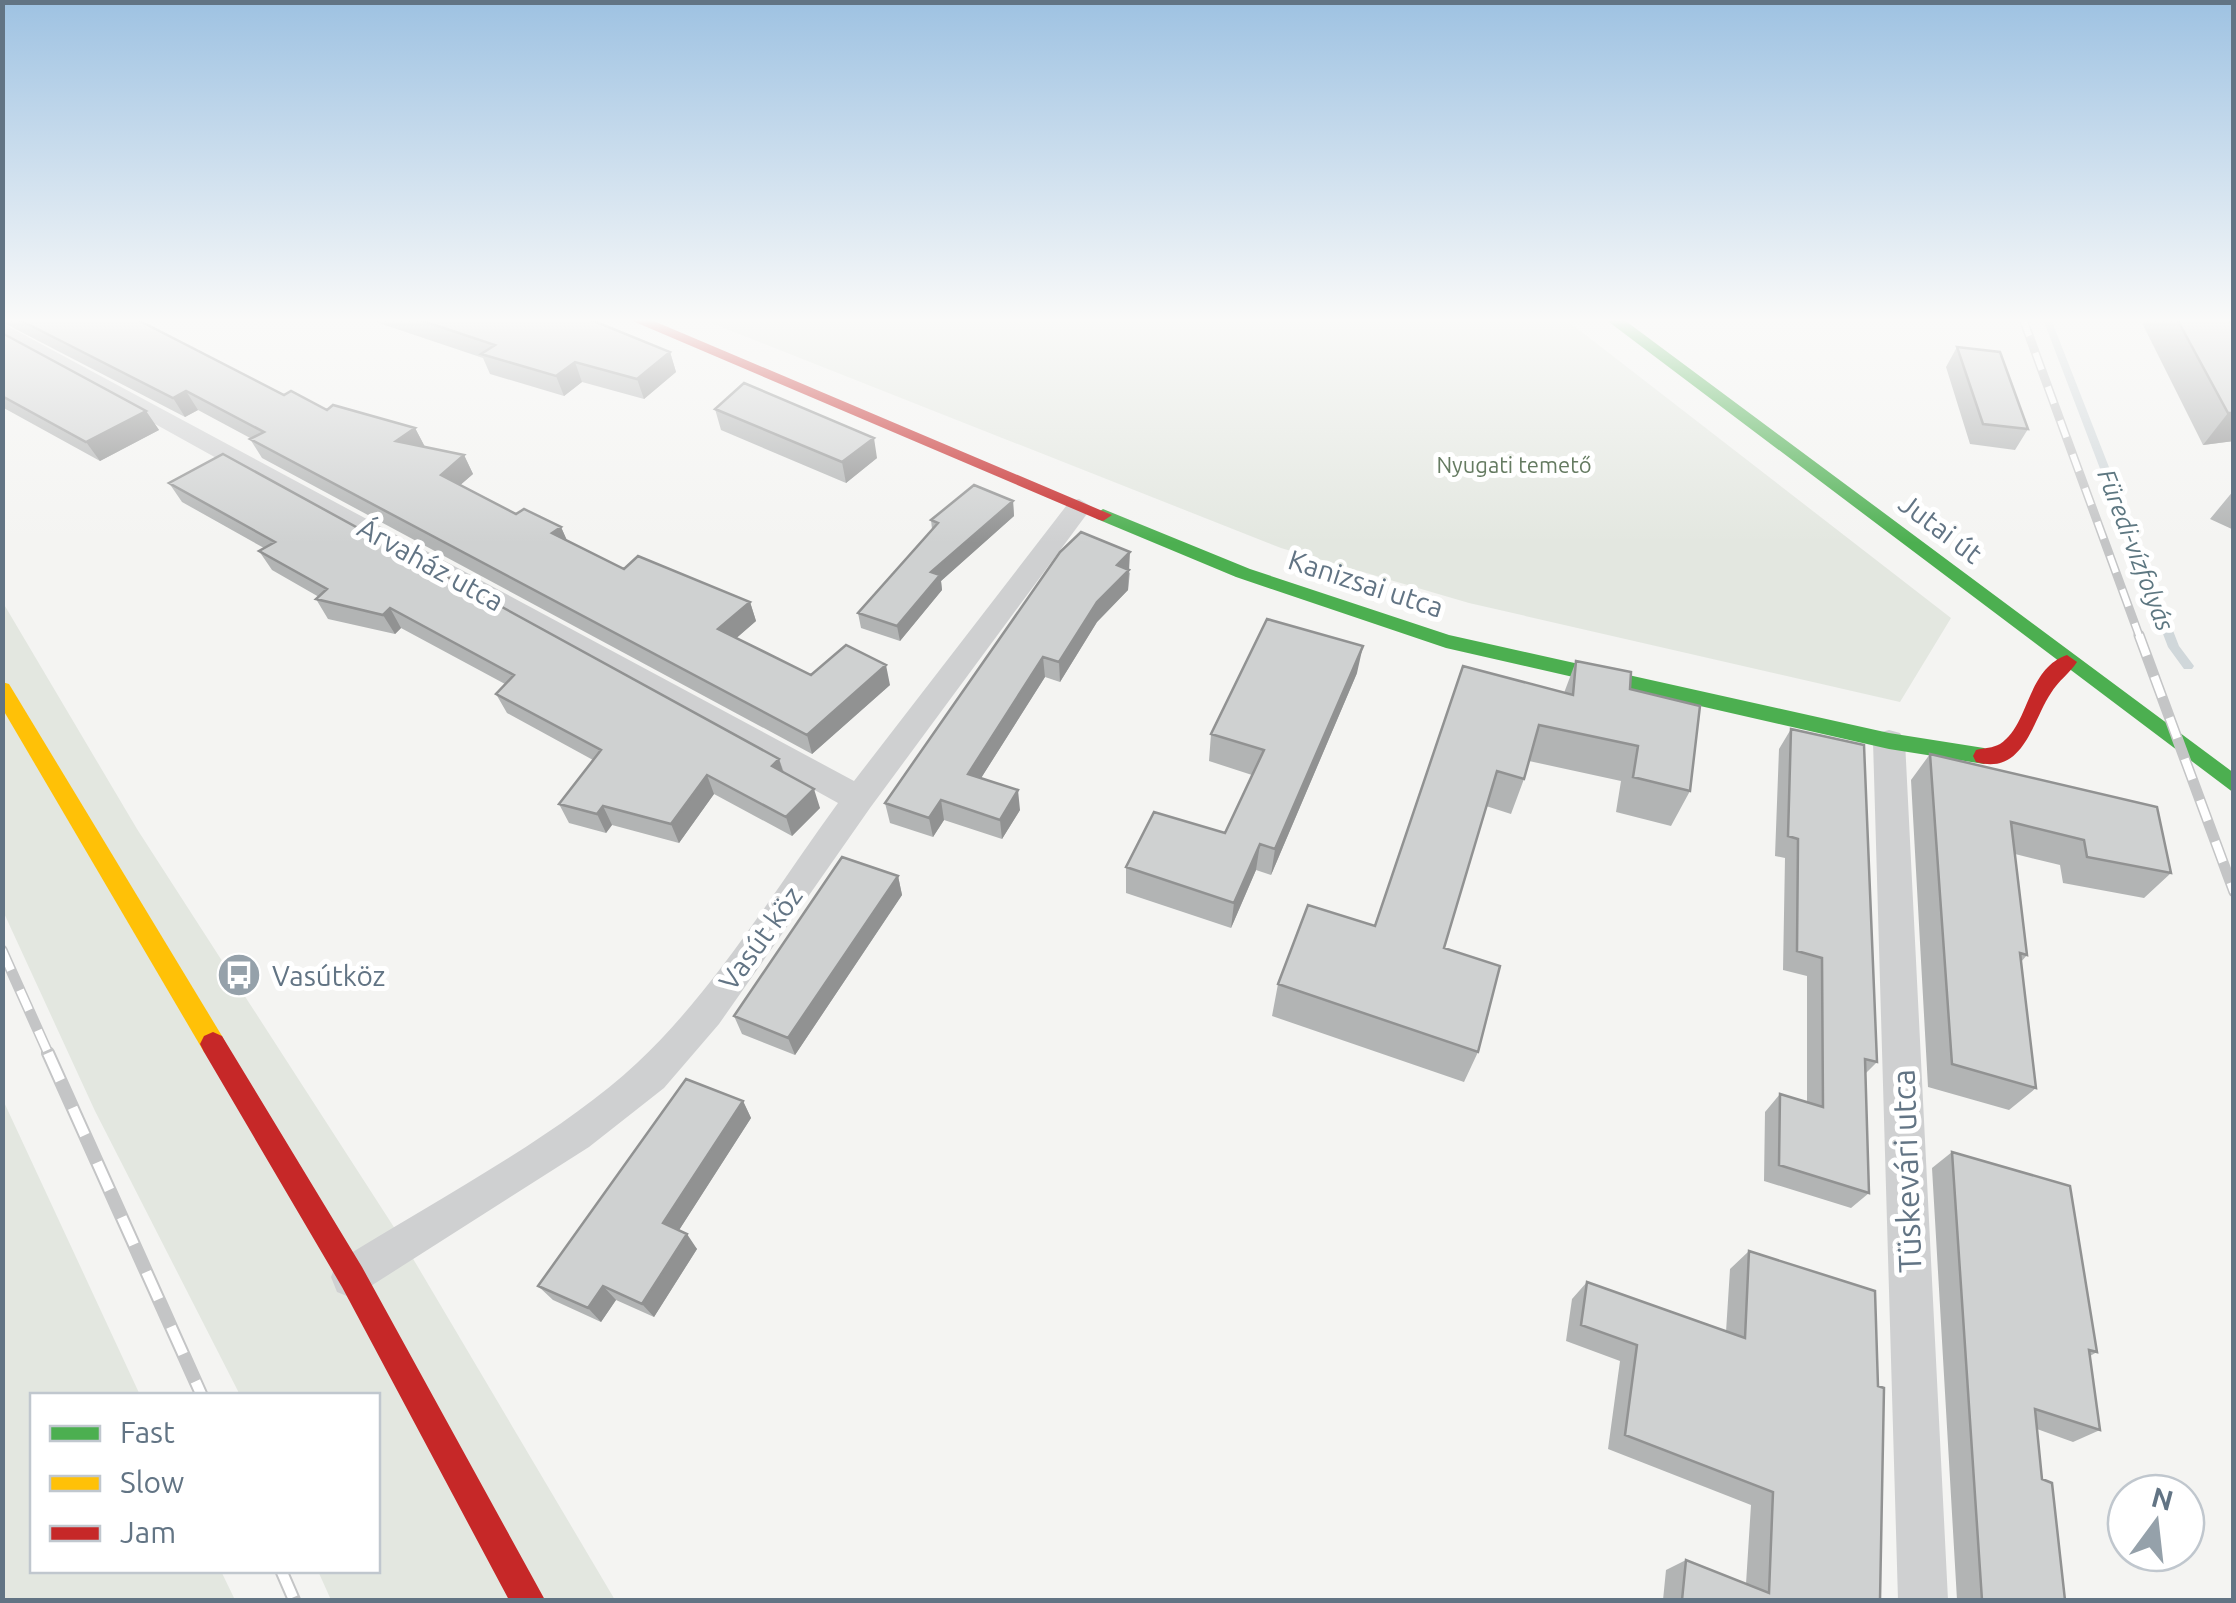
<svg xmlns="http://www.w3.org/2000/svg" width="2236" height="1603" font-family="Ubuntu,sans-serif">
<rect width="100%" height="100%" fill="#f4f4f2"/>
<path fill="#e3e7e0" d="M701,319H1565L1951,618L1900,702L1469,603L1281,548Z
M2,601L137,829L399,1235L615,1600H331L318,1571L378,1570V1396L240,1395L95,1111L3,911Z
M3,1100L140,1395L32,1396V1570L221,1571L235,1600H3Z"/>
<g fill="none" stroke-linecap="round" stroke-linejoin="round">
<path fill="#d0d7da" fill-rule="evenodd" d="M2043,319H2051L2179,646L2194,666L2192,669H2184L2168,647Z"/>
<path fill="#cfd0d1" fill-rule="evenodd" d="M2,323L854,781L1070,501L1079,499L1092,507L870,808L719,1024L664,1088L589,1147L352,1298L337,1292L331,1277L337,1262C430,1203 558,1137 637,1063C716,989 775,889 838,803L2,339Z
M1889,730L1900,733L1905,741L1948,1600H1898L1873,741L1878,733Z"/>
<path fill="#4caf50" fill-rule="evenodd" d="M1605,319H1623L2234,773V793Z
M1103,509L1250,569L1449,635L1889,733L1984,748L1995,756L1984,764L1889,749L1446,648L1236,577L1097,519L1094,515Z"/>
<path fill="#ffc107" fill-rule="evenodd" d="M2,682L9,684L222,1036L226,1044L222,1052L213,1056L204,1052L2,708Z"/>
<path fill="#c62828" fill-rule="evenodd" d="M628,319H649L1112,515L1103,521L1097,519Z
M2067,655L2077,662C2070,673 2058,681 2051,693C2032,721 2024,776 1976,762L1973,756L1976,750C1984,748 1993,748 2000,744C2030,725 2026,669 2067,655Z
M213,1032L222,1036L362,1267L545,1600H509L342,1287L204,1052L200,1044L204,1036Z"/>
<g stroke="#c4c5c6" stroke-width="9">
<path id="rail-far2" d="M2023,319L2140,638"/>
</g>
<g stroke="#c4c5c6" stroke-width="11">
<path id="rail-far1" d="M2139,635L2234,892
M2,950L49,1055"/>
</g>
<g stroke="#c4c5c6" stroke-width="14">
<path id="rail" d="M48,1053L202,1396
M281,1570L294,1600"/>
</g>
<use href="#rail-far2" stroke="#fff" stroke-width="6" stroke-dasharray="18" stroke-linecap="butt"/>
<use href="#rail-far1" stroke="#fff" stroke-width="8" stroke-dasharray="22" stroke-linecap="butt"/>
<use href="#rail" stroke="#fff" stroke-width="10" stroke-dasharray="30" stroke-linecap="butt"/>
</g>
<path fill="#b2b4b4" d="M2,319H136L284,395L327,410L415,428L425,447L464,455L473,474L460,485L516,514L561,527L567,541L624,569L750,602L756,621L736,638L811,675L890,685L812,754L262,458L250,439H252L198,410L185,417L2,322Z
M367,319H589L670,352L676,372L644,399L582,382L564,396L490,374L483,358Z
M2143,319H2234V441L2203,445L2143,325Z
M2,333L146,411L159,430L100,461L2,407Z
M1957,347L2028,429L2015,450L1970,444L1946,367Z
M715,409L877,458L846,483L721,430Z
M169,483L779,759L784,772L820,808L792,836L714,794L679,843L612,825L606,833L569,823L559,804L593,760L507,713L496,694L505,684L401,628L395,634L328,619L316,599L319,597L272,570L259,551L264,548L182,502Z
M2234,490V530L2210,519Z
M1013,501L1014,516L941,581L942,590L900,641L861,628L858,613L932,529L931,520Z
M1130,572L1128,590L1097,622L1060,682L1045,677L981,778L1020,810L1002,839L944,820L933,837L890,823L885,803Z
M1576,661L1630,689L1690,791L1671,826L1616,812L1621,781L1529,761L1524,779L1511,814L1486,806L1444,948L1478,1052L1464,1082L1272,1016L1278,984L1375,926L1463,666L1564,693Z
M1357,673L1271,875L1256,870L1231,928L1126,893V867L1225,833L1252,775L1209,761L1211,734Z
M1791,729L1877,1062L1866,1073L1869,1193L1851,1208L1764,1181L1765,1112L1780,1094L1807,1102V976L1783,970L1785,858L1775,856L1779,749Z
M1930,754L2171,873L2144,898L2063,883L2060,865L2015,854L2027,955L2021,962L2036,1088L2009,1110L1928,1087L1911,780Z
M898,876L902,895L795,1055L742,1034L734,1016Z
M743,1101L751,1118L679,1230L697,1249L654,1317L616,1300L601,1322L553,1300L538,1286Z
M1952,1152L2097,1352L2090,1356L2100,1430L2073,1442L2037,1429L2042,1479L2065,1600H1957L1932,1168Z
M1749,1251L1880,1600H1663L1666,1570L1686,1560L1746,1584L1751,1505L1608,1449L1620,1361L1566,1341L1572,1299L1587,1282L1726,1332L1730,1269Z"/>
<path fill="#919292" d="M670,352L676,372L644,399L637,379Z
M575,362L582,382L564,396L556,376Z
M186,391L198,410L185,417L173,398Z
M146,411L159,430L100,461L86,442Z
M2228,413H2234V441L2203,445Z
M415,428L425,447L396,441Z
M874,438L877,458L846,483L842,462Z
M464,455L473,474L450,494L441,475Z
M1013,501L1014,516L941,581L942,590L900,641L897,626L931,572Z
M561,527L570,547L552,533Z
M1130,552L1128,590L1097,622L1060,682L1059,662L1117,565Z
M750,602L756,621L724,649L718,629Z
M390,608L401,628L395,634L383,615Z
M1363,646L1357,673L1271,875L1275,849Z
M1043,657L1045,677L971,794L968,774Z
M886,665L890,685L812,754L807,735Z
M779,759L785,778L772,766Z
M707,775L714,794L679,843L671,824Z
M814,789L820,808L792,836L786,817Z
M1018,790L1020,810L1002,839L1000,820Z
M941,800L944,820L933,837L929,818Z
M603,806L612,825L606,833L597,814Z
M1260,844L1256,870L1231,928L1234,903Z
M898,876L902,895L795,1055L788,1038Z
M743,1101L751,1118L674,1238L663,1223Z
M687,1234L697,1249L654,1317L642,1304Z
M603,1286L616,1300L601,1322L588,1308Z"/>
<path fill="#cfd1d1" stroke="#919292" stroke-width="2.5" d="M18,319H136L284,395L291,391L327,410L333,405L415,428L396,441L464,455L441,475L516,514L524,509L561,527L552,533L624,569L638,556L750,602L718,629L811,675L846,645L886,665L807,735L250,439L264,432L186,391L173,398Z
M417,319H589L670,352L637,379L575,362L556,376L481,354L495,345Z
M2177,319H2228L2234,328V413H2228Z
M2,333L146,411L86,442L2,396Z
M1957,347L2000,352L2028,429L1983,424Z
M744,383L874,438L842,462L715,409Z
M223,454L779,759L772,766L814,789L786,817L707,775L671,824L603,806L597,814L559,804L601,750L496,694L514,675L390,608L383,615L316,599L327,589L259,551L275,542L169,483Z
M974,485L1013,501L931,572L940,575L897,626L858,613L938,523L931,520Z
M1081,532L1130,552L1117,565L1129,570L1097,602L1059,662L1043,657L968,774L1018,790L1000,820L941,800L929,818L885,803L1060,552Z
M1267,619L1363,646L1275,849L1260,844L1234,903L1126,867L1154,812L1225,833L1264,750L1211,734Z
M1576,661L1631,672L1630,689L1700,706L1690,791L1633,777L1638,746L1539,725L1524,779L1497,771L1444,948L1500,966L1478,1052L1278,984L1308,905L1375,926L1463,666L1573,695Z
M1791,729L1864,745L1877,1062L1865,1059L1869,1193L1779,1165L1780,1094L1823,1107L1822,958L1797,951L1798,839L1788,836Z
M1930,754L2157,807L2171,873L2087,857L2084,840L2011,822L2027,955L2020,953L2036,1088L1952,1064Z
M842,857L898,876L788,1038L734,1016Z
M686,1079L743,1101L663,1223L687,1234L642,1304L603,1286L588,1308L538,1286Z
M1952,1152L2070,1186L2097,1352L2089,1350L2100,1430L2035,1409L2042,1479L2052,1483L2065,1600H1982Z
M1749,1251L1875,1291L1878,1386L1884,1388L1880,1600H1682L1686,1560L1769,1593L1773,1492L1625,1435L1637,1345L1581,1325L1587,1282L1745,1338Z"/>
<linearGradient id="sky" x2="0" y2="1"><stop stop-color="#9ec2e2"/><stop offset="0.59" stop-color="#fafaf9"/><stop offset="1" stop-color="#fafaf9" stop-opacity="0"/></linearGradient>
<rect width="2236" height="543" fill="url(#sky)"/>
<defs>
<g id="bus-disc" transform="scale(2.25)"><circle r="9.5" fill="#95a1aa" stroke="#fff"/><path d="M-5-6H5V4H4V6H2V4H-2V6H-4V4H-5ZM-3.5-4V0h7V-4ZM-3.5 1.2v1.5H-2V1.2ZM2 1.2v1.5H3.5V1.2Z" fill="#fff"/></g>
</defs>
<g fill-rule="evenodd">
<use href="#bus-disc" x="239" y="975"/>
</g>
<g text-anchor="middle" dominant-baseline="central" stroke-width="10" stroke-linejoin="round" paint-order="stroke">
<g font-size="22" fill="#657b61" stroke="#fff">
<text x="1514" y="464">Nyugati temető</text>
</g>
<g font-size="25" font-style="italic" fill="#5d7781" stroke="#fff">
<text transform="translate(2136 550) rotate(69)">Füredi-vízfolyás</text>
</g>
<g font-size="28" fill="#627484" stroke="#fff">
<text transform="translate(1941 528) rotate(37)">Jutai út</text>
<text transform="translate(431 564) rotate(29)">Árvaház utca</text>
<text transform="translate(1366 583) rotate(18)">Kanizsai utca</text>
<text transform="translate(760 938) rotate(-54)">Vasút köz</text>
</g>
<g font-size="28" fill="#627484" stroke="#fff" text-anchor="start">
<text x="272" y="975">Vasútköz</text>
</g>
<g font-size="32" fill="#627484" stroke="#fff">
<text transform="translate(1906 1171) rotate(-92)">Tüskevári utca</text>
</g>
</g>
<rect width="2236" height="1603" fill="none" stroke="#627484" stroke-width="10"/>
<rect x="30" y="1393" width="350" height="180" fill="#ffffff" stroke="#c0c7ce" stroke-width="2.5"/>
<rect x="50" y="1426" width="50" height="15" fill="#4caf50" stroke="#c0c7ce" stroke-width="2.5"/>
<text x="120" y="1443" font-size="30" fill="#627484">Fast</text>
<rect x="50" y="1476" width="50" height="15" fill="#ffc107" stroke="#c0c7ce" stroke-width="2.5"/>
<text x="120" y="1493" font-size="30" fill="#627484">Slow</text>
<rect x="50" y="1526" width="50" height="15" fill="#c62828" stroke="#c0c7ce" stroke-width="2.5"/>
<text x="120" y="1543" font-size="30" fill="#627484">Jam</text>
<g transform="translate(2156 1523) rotate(15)"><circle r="48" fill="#ffffff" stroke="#c0c7ce" stroke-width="2.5"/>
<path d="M0-8L18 38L0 25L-18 38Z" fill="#95a1aa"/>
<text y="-15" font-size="28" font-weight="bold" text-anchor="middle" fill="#627484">N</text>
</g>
</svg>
